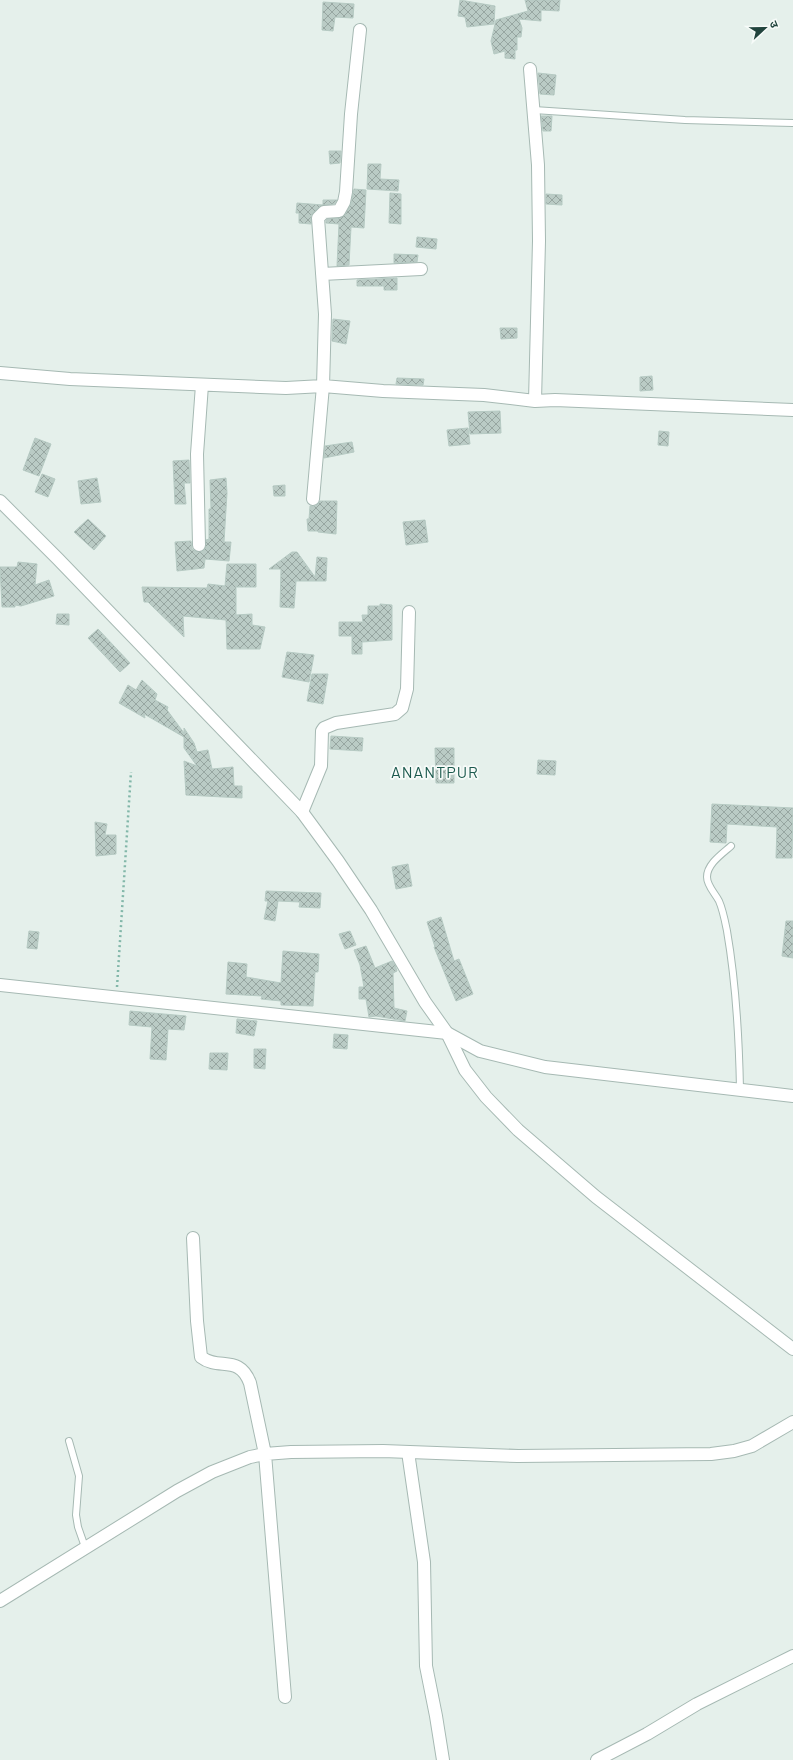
<svg xmlns="http://www.w3.org/2000/svg" width="793" height="1760" font-family="Barlow,'Noto Sans Devanagari',sans-serif">
<defs>
<pattern id="building-cross-hatch" width="8" height="8" patternUnits="userSpaceOnUse"><rect width="8" height="8" fill="#bacbc5"/><path d="M0 0l8 8M0 8l8-8" fill="none" stroke="#97a6a1"/></pattern>
</defs>
<rect width="100%" height="100%" fill="#e5f0eb"/>
<path fill="url(#building-cross-hatch)" stroke="#b6cac3" d="M460,0L495,6L494,24L467,27L465,17L458,16Z
M525,0H560L559,11L541,10V21L519,19L522,28L521,37H517V50H515V59L505,58V51L494,54L491,41L496,20L528,11Z
M323,2L354,4L353,18L335,17L333,31L322,30Z
M538,73L556,75L554,95L540,94Z
M541,116H552L551,131H543Z
M329,151H341L340,163L330,164Z
M368,164H381L380,179L399,180L398,191L367,189Z
M354,189L366,190L364,228L351,227L349,265L337,266L339,224L326,223V221L327,219L340,218L345,215L351,204Z
M390,193L401,194V224L389,223Z
M546,194L562,195V205L546,204Z
M323,200H337L334,204L323,205Z
M297,203L323,205L319,207L311,215V224L299,223V213H296Z
M417,237L437,239L436,249L416,247Z
M394,254L418,255L417,262L394,263Z
M397,278V290H384V286H357V280Z
M333,319L350,321L346,344L332,341Z
M500,328H517V338L501,339Z
M652,376L653,390L640,391V377Z
M397,378L424,379L423,385L396,384Z
M500,411L501,433L470,434L468,412Z
M468,428L470,444L449,446L447,430Z
M659,431L669,432L668,446L658,445Z
M35,438L51,444L39,476L23,470Z
M352,442L354,452L324,458L325,446Z
M189,460L190,483H184L186,504H175L173,461Z
M42,474L55,479L48,497L35,492Z
M97,478L101,502L81,504L78,481Z
M226,478L227,493L224,542H231L229,561L205,559L204,568L177,571L175,542L191,541L192,549L195,551L200,552L205,549L206,540L209,539V509H211L210,480Z
M285,485V496H274L273,486Z
M320,501H337L336,534L318,532V531H308L307,519H309L310,506H316Z
M88,519L106,536L94,550L74,532Z
M425,520L428,542L406,545L403,522Z
M292,552H297L315,577L317,557L327,558L326,581H296L294,608L280,607L281,569H269Z
M18,562L37,564L35,585L49,580L54,596L21,606L15,605V607H2L0,567H17Z
M227,564H256V587H236V615L252,614V625L265,627L260,649H227L226,620L183,616L184,637L148,602H144L142,587L207,588L208,584L225,586Z
M380,604L392,605V640L362,642V654H352V636H339V622H363L362,615H368V606H380Z
M57,614H69V625L56,624Z
M98,629L130,663L120,672L88,638Z
M287,652L314,655L309,682L282,677Z
M312,674H328L323,704L307,701Z
M142,680L157,694L155,700L168,707L167,710L184,733V728L194,743L197,752L208,750L212,769L233,767L234,786H242V798L186,795L184,761L197,766L184,748V737L144,714L145,718L119,703L128,685L136,690Z
M331,736L363,738L362,751L330,749Z
M435,748H454V783H436Z
M538,760L556,761L555,775L537,774Z
M712,804L793,808L792,858H776L777,827L727,824L726,843L710,842Z
M95,822L107,824L105,835H116V854L96,856Z
M408,864L412,886L396,889L392,867Z
M266,891L321,893L320,908L299,907L300,902L278,901L275,921L264,919L268,901H265Z
M441,917L454,961L459,959L473,994L456,1001L434,947H435L427,922Z
M786,921H793V958L782,956Z
M29,931L39,932L37,949L27,948Z
M350,931L356,945L345,949L339,934Z
M366,946L375,968L392,961L395,965L397,971L393,973L394,1008L407,1011L405,1021L376,1016L369,1017L366,999H359V987H364L360,965L354,950Z
M283,951L319,954L318,972H315L313,1006L281,1005V1001L261,999L262,996L226,994L228,962L247,964L246,977L281,983Z
M130,1011L186,1016L184,1030L168,1029L166,1060L150,1059L152,1027L129,1025Z
M237,1019L257,1021L254,1036L236,1033Z
M334,1034L348,1035L347,1049L333,1048Z
M254,1049H266L265,1069L254,1068Z
M210,1053H228L227,1070L209,1069Z"/>
<g fill="none" stroke-linecap="round" stroke-linejoin="round">
<g stroke="#a6b9b3" stroke-width="8">
<path id="service" d="M534,110L685,120L793,123
M731,846C722,854 707,864 707,877C707,886 715,893 719,901C723,910 725,921 727,931C736,983 739,1036 740,1089
M69,1441L79,1476L76,1515L78,1527L85,1547"/>
</g>
<g stroke="#a6b9b3" stroke-width="14">
<path id="minor" d="M530,69L538,165L539,241L535,401
M322,274L421,269
M0,373L70,379L286,388L323,386L383,391L484,395L535,401L555,400L793,410
M313,499L323,386L325,314L318,218L324,212L339,211L344,202L346,192L351,114L360,30
M199,545L197,454L202,385
M302,812L321,766L322,731L324,728L336,723L395,714L402,708L407,689L409,612
M0,985L447,1033L480,1051L545,1067L793,1096
M193,1238L197,1321L201,1357C219,1371 239,1354 250,1383L265,1454L285,1697
M408,1452L424,1562L426,1666L436,1716L443,1760
M0,1601L177,1491L212,1472L250,1457L265,1454L291,1452L383,1451L518,1456L711,1454L734,1451L752,1446L793,1422
M597,1760L647,1734L697,1704L793,1656"/>
</g>
<g stroke="#a6b9b3" stroke-width="14">
<path id="tertiary" d="M0,501L58,559L302,812L338,861L371,910L425,1002L447,1033L465,1070L486,1097L518,1130L596,1197L793,1349"/>
</g>
<path stroke="#82b7a9" stroke-width="2.5" stroke-dasharray="2 3" stroke-linecap="butt" d="M117,987L131,772"/>
<use href="#service" stroke="#fff" stroke-width="6"/>
<use href="#minor" stroke="#fff" stroke-width="12"/>
<use href="#tertiary" stroke="#fff" stroke-width="12"/>
</g>
<g text-anchor="middle" dominant-baseline="central" stroke-width="3.5" stroke-linejoin="round" paint-order="stroke">
<g font-size="16" letter-spacing="1" fill="#1b594d" stroke="#f7fbf9">
<text x="435" y="771">ANANTPUR</text>
</g>
</g>
<g transform="translate(765 28) rotate(68)" stroke="#f7fbf9" stroke-width="3" paint-order="stroke">
<path d="M0-3L7 15L0 10L-7 15Z" fill="#21443d"/>
<text y="-6" font-size="11" font-weight="bold" text-anchor="middle" fill="#21443d">उ</text>
</g>
</svg>
